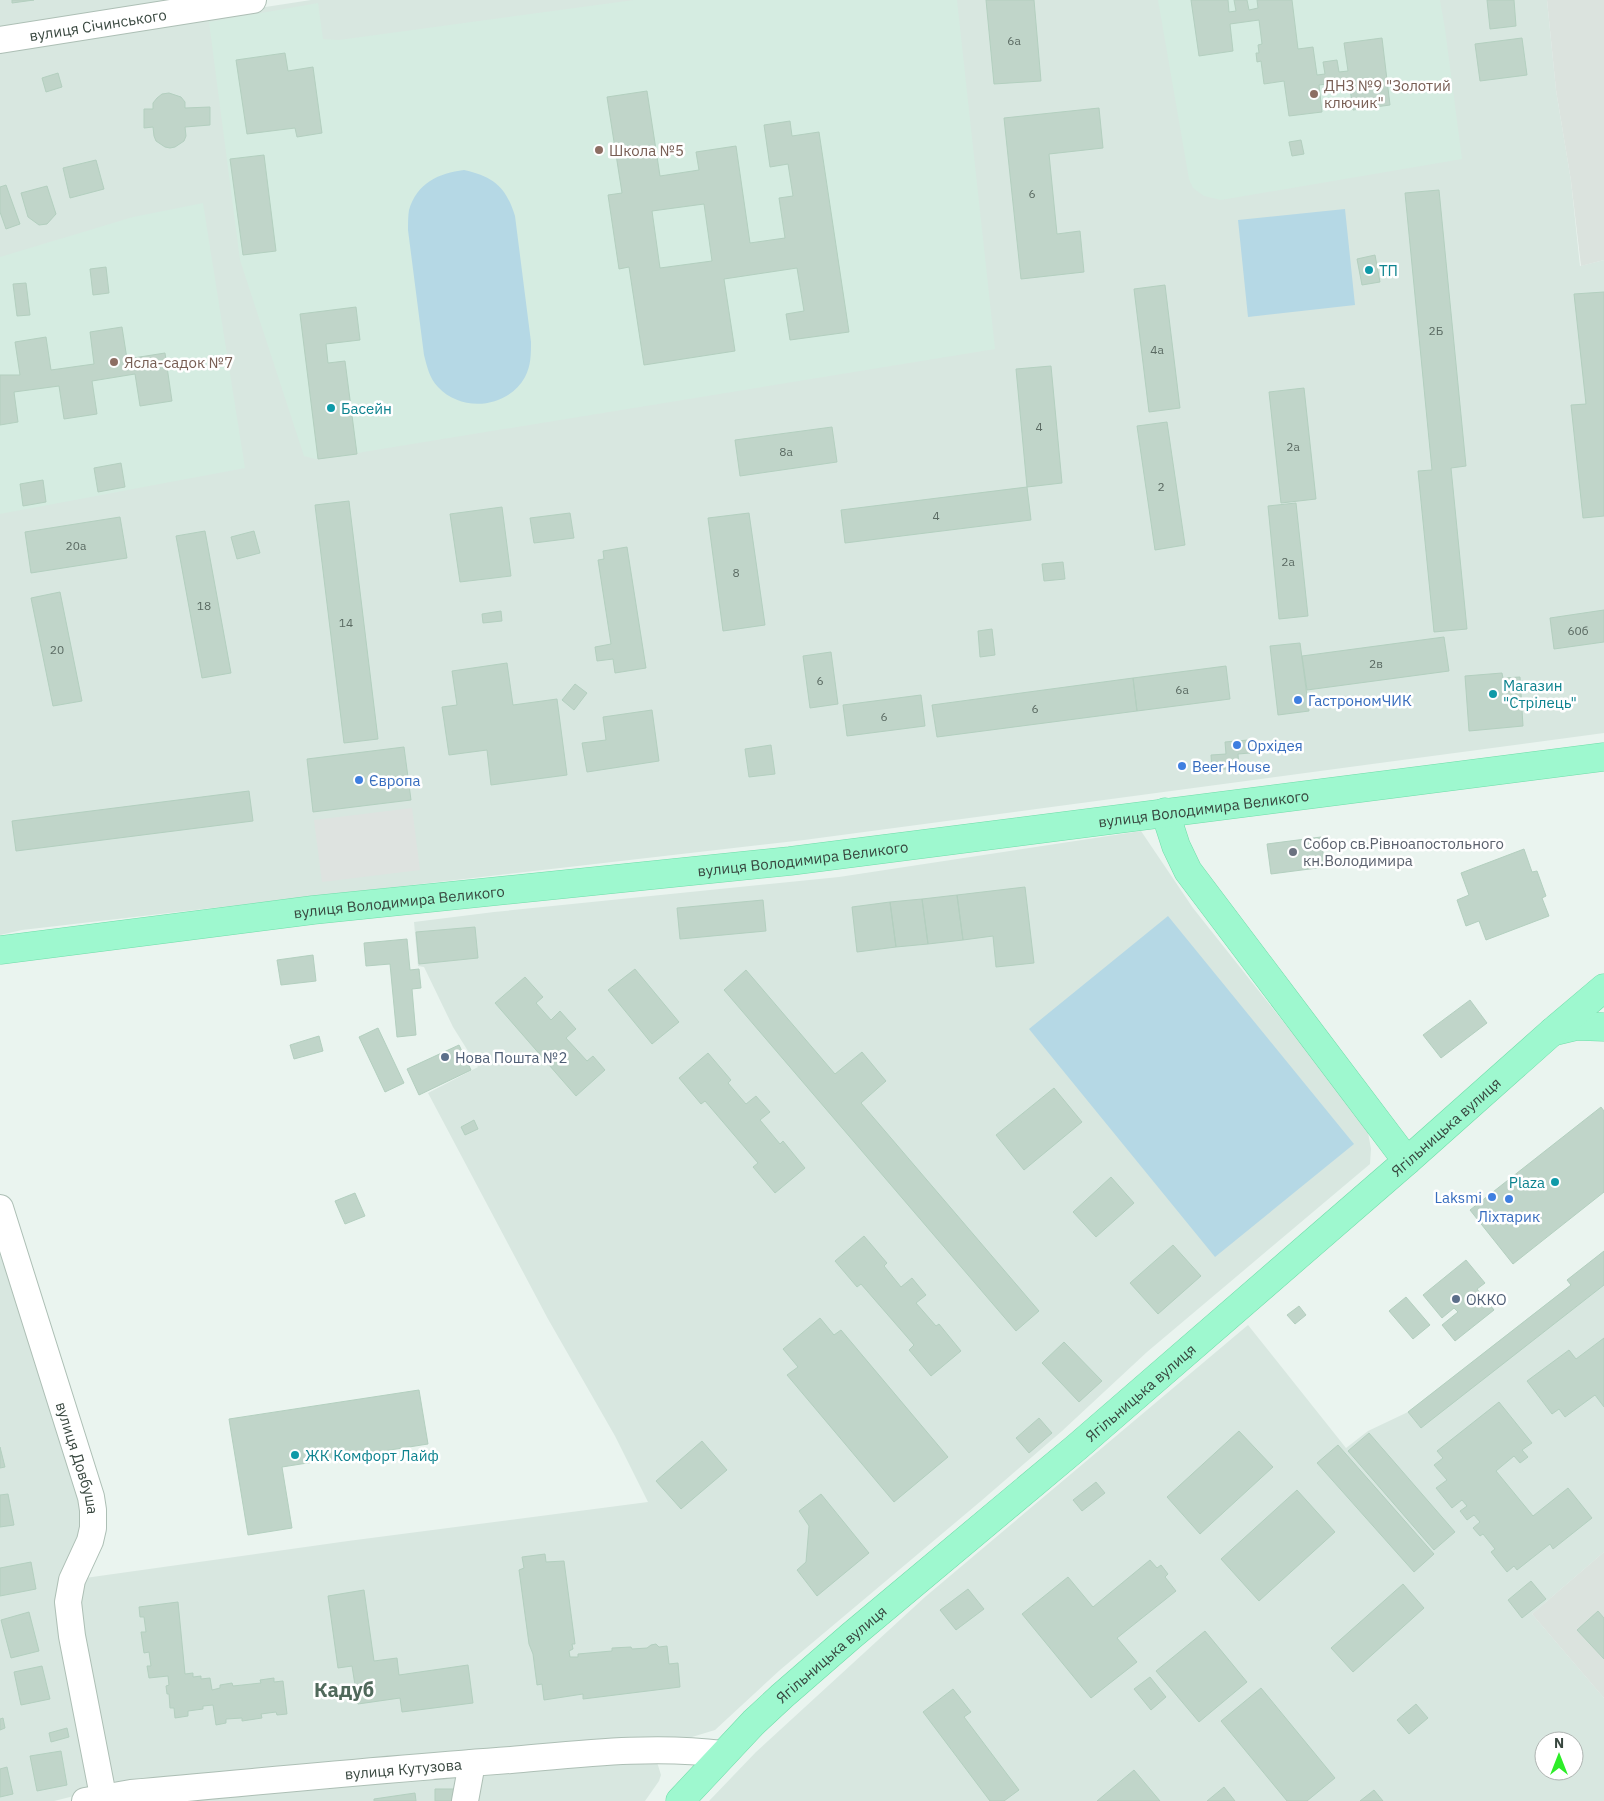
<svg xmlns="http://www.w3.org/2000/svg" width="1604" height="1801" font-family="'IBM Plex Sans',sans-serif">
<rect width="100%" height="100%" fill="#eaf4ef"/>
<path fill="#d8e7e0" fill-rule="evenodd" d="M0,0H192L0,31Z
M311,0H1547L1556,90L1571,181L1580,266L1604,260V733L804,840L22,930L0,935V48Z
M1141,831L1193,908L1367,1127L1371,1149L1370,1164L1147,1352L1062,1431L981,1501L780,1670L715,1730L692,1737L674,1740L129,1786L114,1781L108,1765L79,1602L85,1578L348,1541L648,1502L615,1436L548,1319L428,1093L478,1067L453,1027L424,967L418,966L414,922L494,912L839,877Z
M0,1234L85,1519L67,1576L88,1786L78,1795L54,1801H0Z
M1604,1251V1552L1532,1614L1604,1698V1801H709L756,1752L925,1597L1248,1325L1346,1448L1368,1431L1408,1412L1571,1285L1567,1280ZM1544,1741H1574V1771H1544Z
M652,1758L657,1762L661,1775L659,1781L645,1801H117Z"/>
<path fill="#dbe3de" d="M1547,0H1604V260L1581,266L1571,181L1556,90Z
M1604,1552V1698L1532,1614Z"/>
<path fill="#d5ece1" d="M634,0H957L995,349L351,454L315,459L304,456L240,260L209,22L318,3L323,39L339,40Z
M1158,0H1440L1445,29L1462,159L1221,200L1204,196L1193,188L1189,179Z
M203,203L245,468L0,514V257L133,217Z"/>
<path fill="#b5d8e5" d="M464,170C494,177 506,187 515,216L531,342C531,354 531,366 525,377C508,408 462,413 438,387C429,378 427,366 424,355L408,230C408,224 408,216 409,210C417,183 439,173 464,170Z
M1345,209L1355,305L1248,317L1238,220Z
M1168,916L1354,1144L1215,1257L1029,1029Z"/>
<path fill="#dee3e0" d="M412,808L420,870L322,882L314,820Z"/>
<path fill="#c0d5c9" stroke="#b3cfbf" fill-rule="evenodd" d="M12,0H34L12,3Z
M986,0H1034L1041,81L994,84Z
M1191,0H1228L1229,12L1236,11L1234,0H1247L1249,10L1258,8L1257,0H1292L1298,49L1313,47L1317,75L1325,74L1323,62L1337,60L1339,72L1348,71L1344,43L1382,38L1390,105L1353,110L1349,81L1319,85L1322,112L1289,116L1284,81L1264,84L1261,61L1257,62L1256,53H1259L1258,45L1262,44L1259,20L1230,24L1233,51L1199,56Z
M1487,0H1514L1516,26L1490,29Z
M1522,38L1527,75L1480,81L1475,44Z
M285,53L288,71L313,67L322,133L297,137L295,128L247,134L236,60Z
M58,73L62,87L46,92L42,78Z
M647,91L660,176L699,170L696,152L736,146L750,243L785,238L779,198L793,196L788,164L770,167L764,125L790,121L792,136L819,132L849,332L790,340L786,314L804,311L797,268L724,279L735,351L644,365L629,267L619,269L608,195L622,193L607,97ZM704,204L712,261L660,268L652,211Z
M169,93L181,97L185,102V108L210,107V125L185,127L186,136L184,141L175,147L170,148L165,147L156,141L154,136L153,127L144,128V109H153V103L157,98L162,94Z
M1099,108L1103,148L1049,154L1057,234L1080,231L1084,272L1021,279L1004,118Z
M1301,140L1304,154L1292,156L1289,142Z
M264,155L276,251L243,255L230,159Z
M96,160L104,189L70,198L63,168Z
M6,185L20,224L6,229L0,212V187Z
M47,186L56,214L47,224L39,225L28,217L21,193Z
M1439,190L1466,466L1451,468L1467,629L1434,632L1418,471L1432,470L1405,193Z
M1375,255L1380,282L1362,285L1357,259Z
M106,267L109,293L93,295L90,269Z
M26,283L30,315L17,316L13,284Z
M1165,285L1180,408L1149,412L1134,289Z
M1604,292V516L1583,518L1571,405L1586,404L1574,294Z
M356,307L360,340L326,344L328,363L345,361L357,454L318,459L300,314Z
M122,327L127,359L165,353L172,401L140,406L135,374L92,381L97,414L64,419L59,386L14,392L18,422L0,425V375H20L15,342L46,337L51,370L94,364L90,332Z
M1051,366L1062,483L1027,487L1016,369Z
M1304,388L1316,499L1281,503L1269,392Z
M1167,422L1185,545L1155,550L1137,426Z
M832,427L837,462L740,476L735,440Z
M121,463L125,487L98,492L94,468Z
M43,480L46,502L23,506L20,484Z
M1027,487L1031,520L845,543L841,510Z
M349,501L378,739L344,743L315,505Z
M1296,503L1308,616L1279,619L1268,506Z
M502,507L511,576L460,582L450,514Z
M570,513L574,538L534,543L530,518Z
M749,513L765,625L723,631L708,518Z
M120,517L127,558L31,573L25,532Z
M205,531L231,673L202,678L176,536Z
M254,531L260,553L237,559L231,537Z
M627,547L646,668L615,673L613,659L597,661L595,647L611,644L598,560L604,559L603,551Z
M1063,562L1065,579L1044,581L1042,564Z
M60,592L82,701L53,706L31,598Z
M1604,610V642L1554,649L1550,618Z
M501,611L502,621L483,623L482,614Z
M992,629L995,655L980,657L978,631Z
M1444,637L1449,671L1307,690L1302,656Z
M1300,643L1309,711L1278,715L1270,646Z
M831,652L838,704L810,708L803,656Z
M507,663L513,705L557,699L567,775L491,785L487,750L449,755L442,707L457,705L452,671Z
M1226,666L1230,699L1137,711L1133,678Z
M1502,673L1503,678L1520,677L1523,726L1469,731L1465,676Z
M1133,678L1137,711L937,737L932,705Z
M575,684L587,693L574,710L562,700Z
M921,695L925,726L847,736L843,705Z
M652,710L659,761L587,772L582,743L606,740L603,717Z
M1248,740L1250,753L1238,754L1239,768L1212,770L1211,755L1226,754L1225,742Z
M771,745L775,774L749,777L745,749Z
M404,747L411,800L313,812L307,759Z
M249,791L253,821L16,851L12,821Z
M1321,837L1325,867L1271,874L1267,844Z
M1524,849L1532,872L1537,871L1546,896L1542,898L1549,916L1486,940L1479,921L1466,926L1457,900L1469,895L1461,873Z
M1025,887L1034,963L996,967L993,936L963,940L957,895Z
M957,895L963,940L928,944L922,899Z
M922,899L928,944L896,947L890,902Z
M763,900L766,931L680,939L677,908Z
M890,902L896,947L857,952L852,907Z
M475,927L478,958L419,964L416,932Z
M407,939L410,970L419,969L421,988L412,989L416,1035L397,1037L390,964L366,966L364,943Z
M313,955L316,981L281,985L277,960Z
M635,969L679,1022L652,1044L608,990Z
M746,970L835,1074L862,1052L886,1081L861,1103L1039,1311L1016,1331L724,990Z
M525,977L543,997L536,1003L551,1020L560,1011L576,1029L566,1038L587,1061L593,1056L605,1070L576,1096L495,1003Z
M1470,1000L1487,1023L1441,1058L1423,1035Z
M378,1028L404,1083L385,1092L359,1037Z
M319,1036L323,1051L294,1059L290,1045Z
M459,1045L471,1070L419,1095L407,1069Z
M708,1053L731,1080L728,1083L746,1104L756,1096L770,1112L760,1120L780,1144L783,1141L805,1168L775,1193L753,1167L758,1163L705,1101L701,1104L679,1078Z
M1054,1088L1082,1122L1024,1170L996,1135Z
M1601,1107L1604,1111V1192L1513,1264L1470,1210Z
M474,1120L478,1129L465,1135L461,1127Z
M1111,1177L1134,1203L1096,1237L1073,1212Z
M355,1193L365,1216L345,1224L335,1201Z
M864,1236L887,1263L884,1266L901,1287L912,1278L926,1295L916,1303L936,1326L939,1324L961,1351L931,1376L909,1350L914,1345L861,1284L857,1287L835,1261Z
M1173,1245L1201,1276L1158,1314L1130,1283Z
M1604,1251V1285L1421,1428L1408,1412L1571,1285L1567,1280Z
M1466,1260L1485,1283L1477,1289L1494,1310L1455,1341L1442,1325L1458,1312L1454,1308L1442,1318L1423,1295Z
M1406,1297L1430,1325L1413,1339L1389,1311Z
M1299,1306L1306,1315L1295,1324L1287,1315Z
M820,1318L834,1335L841,1330L948,1457L894,1502L787,1375L798,1367L783,1349Z
M1604,1338V1407L1595,1395L1565,1417L1559,1409L1552,1414L1527,1381L1569,1350L1576,1359Z
M1064,1342L1102,1381L1079,1402L1042,1363Z
M419,1390L428,1444L282,1467L292,1528L248,1535L229,1419Z
M1499,1402L1532,1443L1522,1450L1528,1457L1520,1463L1514,1456L1496,1471L1533,1516L1568,1488L1592,1518L1553,1549L1550,1544L1517,1570L1514,1566L1507,1572L1491,1552L1495,1549L1483,1534L1480,1536L1473,1528L1480,1522L1474,1515L1467,1520L1460,1511L1467,1506L1462,1500L1452,1508L1436,1488L1447,1480L1434,1465L1443,1458L1437,1451Z
M1039,1418L1052,1433L1029,1453L1016,1438Z
M1239,1431L1273,1467L1200,1534L1167,1497Z
M1369,1433L1455,1532L1434,1550L1348,1451Z
M702,1441L727,1470L681,1509L656,1481Z
M1338,1445L1434,1554L1414,1572L1317,1463Z
M0,1447L5,1467L0,1468Z
M1096,1482L1105,1493L1082,1511L1073,1500Z
M1297,1490L1335,1532L1259,1601L1221,1559Z
M8,1494L14,1525L0,1527V1495Z
M821,1494L869,1553L817,1596L797,1570L806,1562L809,1526L799,1511Z
M545,1554L546,1562L564,1561L575,1644H572L573,1649L569,1651L570,1657H578V1654L612,1651V1648L631,1647L632,1649L647,1648L651,1645L656,1644L659,1647L667,1646L669,1664L678,1663L680,1687L583,1699V1694L544,1700L542,1684L537,1685L533,1654L529,1644L519,1570L524,1568L522,1557Z
M1150,1560L1157,1568L1161,1565L1168,1574L1165,1577L1176,1591L1117,1638L1137,1662L1091,1698L1022,1614L1068,1577L1093,1607Z
M31,1562L36,1589L0,1596V1568Z
M1531,1581L1546,1599L1522,1618L1508,1600Z
M1403,1584L1424,1608L1353,1672L1331,1648Z
M968,1589L984,1609L956,1630L940,1610Z
M364,1590L374,1661L397,1658L399,1675L468,1665L473,1703L402,1712L400,1698L358,1704L352,1666L338,1668L328,1596Z
M178,1602L185,1674L193,1673V1677L201,1676V1679L210,1678L212,1690L220,1688V1685L232,1683L233,1686L261,1683L260,1680L274,1678V1682L283,1681L287,1714L277,1715L276,1712L261,1714L262,1718L242,1721V1718L226,1719V1723L216,1725L213,1705L203,1706V1709L188,1711V1716L175,1718L174,1708H170L169,1694H167L166,1686L169,1685L168,1676L149,1678L147,1666H151L149,1652L144,1653L141,1632H146L144,1617H140L139,1607Z
M1598,1611L1604,1618V1659L1577,1630Z
M29,1612L39,1651L11,1658L1,1620Z
M1205,1631L1247,1682L1199,1722L1156,1671Z
M42,1666L50,1699L21,1705L14,1672Z
M1150,1677L1166,1697L1151,1710L1134,1689Z
M1261,1688L1335,1778L1307,1801H1287L1221,1721Z
M953,1689L971,1712L964,1717L1019,1790L1004,1801H990L923,1712Z
M1416,1704L1428,1718L1409,1734L1397,1720Z
M3,1718L5,1728L0,1730V1719Z
M67,1728L69,1737L51,1742L49,1733Z
M61,1751L67,1785L37,1791L30,1756Z
M7,1767L13,1794L0,1797V1769Z
M1134,1770L1160,1801H1097Z
M1224,1787L1235,1801H1207Z
M435,1789H455V1801H435Z
M1374,1790L1383,1801H1360Z
M415,1793L416,1801H374V1799Z"/>
<g fill="none" stroke-linecap="round" stroke-linejoin="round">
<g stroke="#adbfb5" stroke-width="28">
<g id="minor">
<path id="s1" d="M0,40L253,0"/>
<path id="s2" d="M0,1208L91,1497L93,1510V1528L90,1541L72,1580L68,1602L72,1636L104,1801"/>
<path id="s3" d="M85,1801L131,1793C257,1782 384,1769 511,1760C580,1754 653,1745 722,1754"/>
<path d="M465,1801L472,1763"/>
</g>
</g>
<g stroke="#6fdda9" stroke-width="29">
<g id="major">
<path d="M1165,812L1176,846L1188,871L1407,1161"/>
<path id="s4" d="M0,950L313,910L790,861L1604,757"/>
<path d="M1552,1032L1577,1026L1604,1027"/>
<path id="s5" d="M680,1801L754,1722L782,1696L851,1636L1077,1447L1407,1161L1552,1032L1604,988"/>
</g>
</g>
<use href="#minor" stroke="#fff" stroke-width="26"/>
<use href="#major" stroke="#9ef8cf" stroke-width="28"/>
</g>
<g fill="#8d6e63" stroke="#fff" stroke-width="2">
<circle cx="1314" cy="94" r="5"/>
<circle cx="599" cy="150" r="5"/>
<circle cx="114" cy="362" r="5"/>
</g>
<g fill="#0f9aa8" stroke="#fff" stroke-width="2">
<circle cx="1369" cy="270" r="5"/>
<circle cx="331" cy="408" r="5"/>
<circle cx="1493" cy="694" r="5"/>
<circle cx="1555" cy="1182" r="5"/>
<circle cx="295" cy="1455" r="5"/>
</g>
<g fill="#3f7fe0" stroke="#fff" stroke-width="2">
<circle cx="1298" cy="700" r="5"/>
<circle cx="1237" cy="745" r="5"/>
<circle cx="1182" cy="766" r="5"/>
<circle cx="359" cy="780" r="5"/>
<circle cx="1492" cy="1197" r="5"/>
<circle cx="1509" cy="1199" r="5"/>
</g>
<circle fill="#6b7280" stroke="#fff" stroke-width="2" cx="1293" cy="852" r="5"/>
<g fill="#5c6f8a" stroke="#fff" stroke-width="2">
<circle cx="445" cy="1057" r="5"/>
<circle cx="1456" cy="1299" r="5"/>
</g>
<g text-anchor="middle" dominant-baseline="central" stroke-width="5" stroke-linejoin="round" paint-order="stroke">
<g font-size="12" fill="#5a6a62">
<text x="1014" y="40">6а</text>
<text x="1032" y="193">6</text>
<text x="1436" y="330">2Б</text>
<text x="1157" y="349">4а</text>
<text x="1039" y="426">4</text>
<text x="1293" y="446">2а</text>
<text x="786" y="451">8а</text>
<text x="1161" y="486">2</text>
<text x="936" y="515">4</text>
<text x="76" y="545">20а</text>
<text x="1288" y="561">2а</text>
<text x="736" y="572">8</text>
<text x="204" y="605">18</text>
<text x="346" y="622">14</text>
<text x="1578" y="630">60б</text>
<text x="57" y="649">20</text>
<text x="1376" y="663">2в</text>
<text x="820" y="680">6</text>
<text x="1182" y="689">6а</text>
<text x="1035" y="708">6</text>
<text x="884" y="716">6</text>
</g>
<g font-size="15" fill="#38473f" stroke="#fff">
<text stroke="none"><textPath href="#s1" startOffset="99">вулиця Січинського</textPath></text>
<text stroke="none"><textPath href="#s4" startOffset="1212">вулиця Володимира Великого</textPath></text>
<text stroke="none"><textPath href="#s4" startOffset="808">вулиця Володимира Великого</textPath></text>
<text stroke="none"><textPath href="#s4" startOffset="402">вулиця Володимира Великого</textPath></text>
<text stroke="none"><textPath href="#s5" startOffset="1021">Ягільницька вулиця</textPath></text>
<text stroke="none"><textPath href="#s5" startOffset="616">Ягільницька вулиця</textPath></text>
<text stroke="none"><textPath href="#s2" startOffset="262">вулиця Довбуша</textPath></text>
<text stroke="none"><textPath href="#s5" startOffset="211">Ягільницька вулиця</textPath></text>
<text stroke="none"><textPath href="#s3" startOffset="320">вулиця Кутузова</textPath></text>
</g>
<g font-size="15" fill="#785e54" stroke="#fff" text-anchor="start">
<text x="1324" y="85">ДНЗ №9 "Золотий<tspan x="1324" dy="17">ключик"</tspan></text>
<text x="609" y="150">Школа №5</text>
<text x="124" y="362">Ясла-садок №7</text>
</g>
<g font-size="15" fill="#0d838f" stroke="#fff" text-anchor="start">
<text x="1379" y="270">ТП</text>
<text x="341" y="408">Басейн</text>
<text x="1503" y="685">Магазин<tspan x="1503" dy="17">"Стрілець"</tspan></text>
<text x="1545" y="1182" text-anchor="end">Plaza</text>
<text x="305" y="1455">ЖК Комфорт Лайф</text>
</g>
<g font-size="15" fill="#366cbe" stroke="#fff" text-anchor="start">
<text x="1308" y="700">ГастрономЧИК</text>
<text x="1247" y="745">Орхідея</text>
<text x="1192" y="766">Beer House</text>
<text x="369" y="780">Європа</text>
<text x="1482" y="1197" text-anchor="end">Laksmi</text>
<text x="1509" y="1216" text-anchor="middle">Ліхтарик</text>
</g>
<g font-size="15" fill="#5b616d" stroke="#fff" text-anchor="start">
<text x="1303" y="843">Собор св.Рівноапостольного<tspan x="1303" dy="17">кн.Володимира</tspan></text>
</g>
<g font-size="15" fill="#4e5e75" stroke="#fff" text-anchor="start">
<text x="455" y="1057">Нова Пошта №2</text>
<text x="1466" y="1299">ОККО</text>
</g>
<g font-size="20" font-weight="bold" fill="#50695b" stroke="#fff">
<text x="344" y="1689">Кадуб</text>
</g>
</g>
<g transform="translate(1559 1756)"><circle r="24" fill="#ffffff" stroke="#afb5b2"/>
<path d="M0-4L9 19L0 12L-9 19Z" fill="#2ded28"/>
<text y="-8" font-size="14" font-weight="bold" text-anchor="middle" fill="#38473f">N</text>
</g>
</svg>
